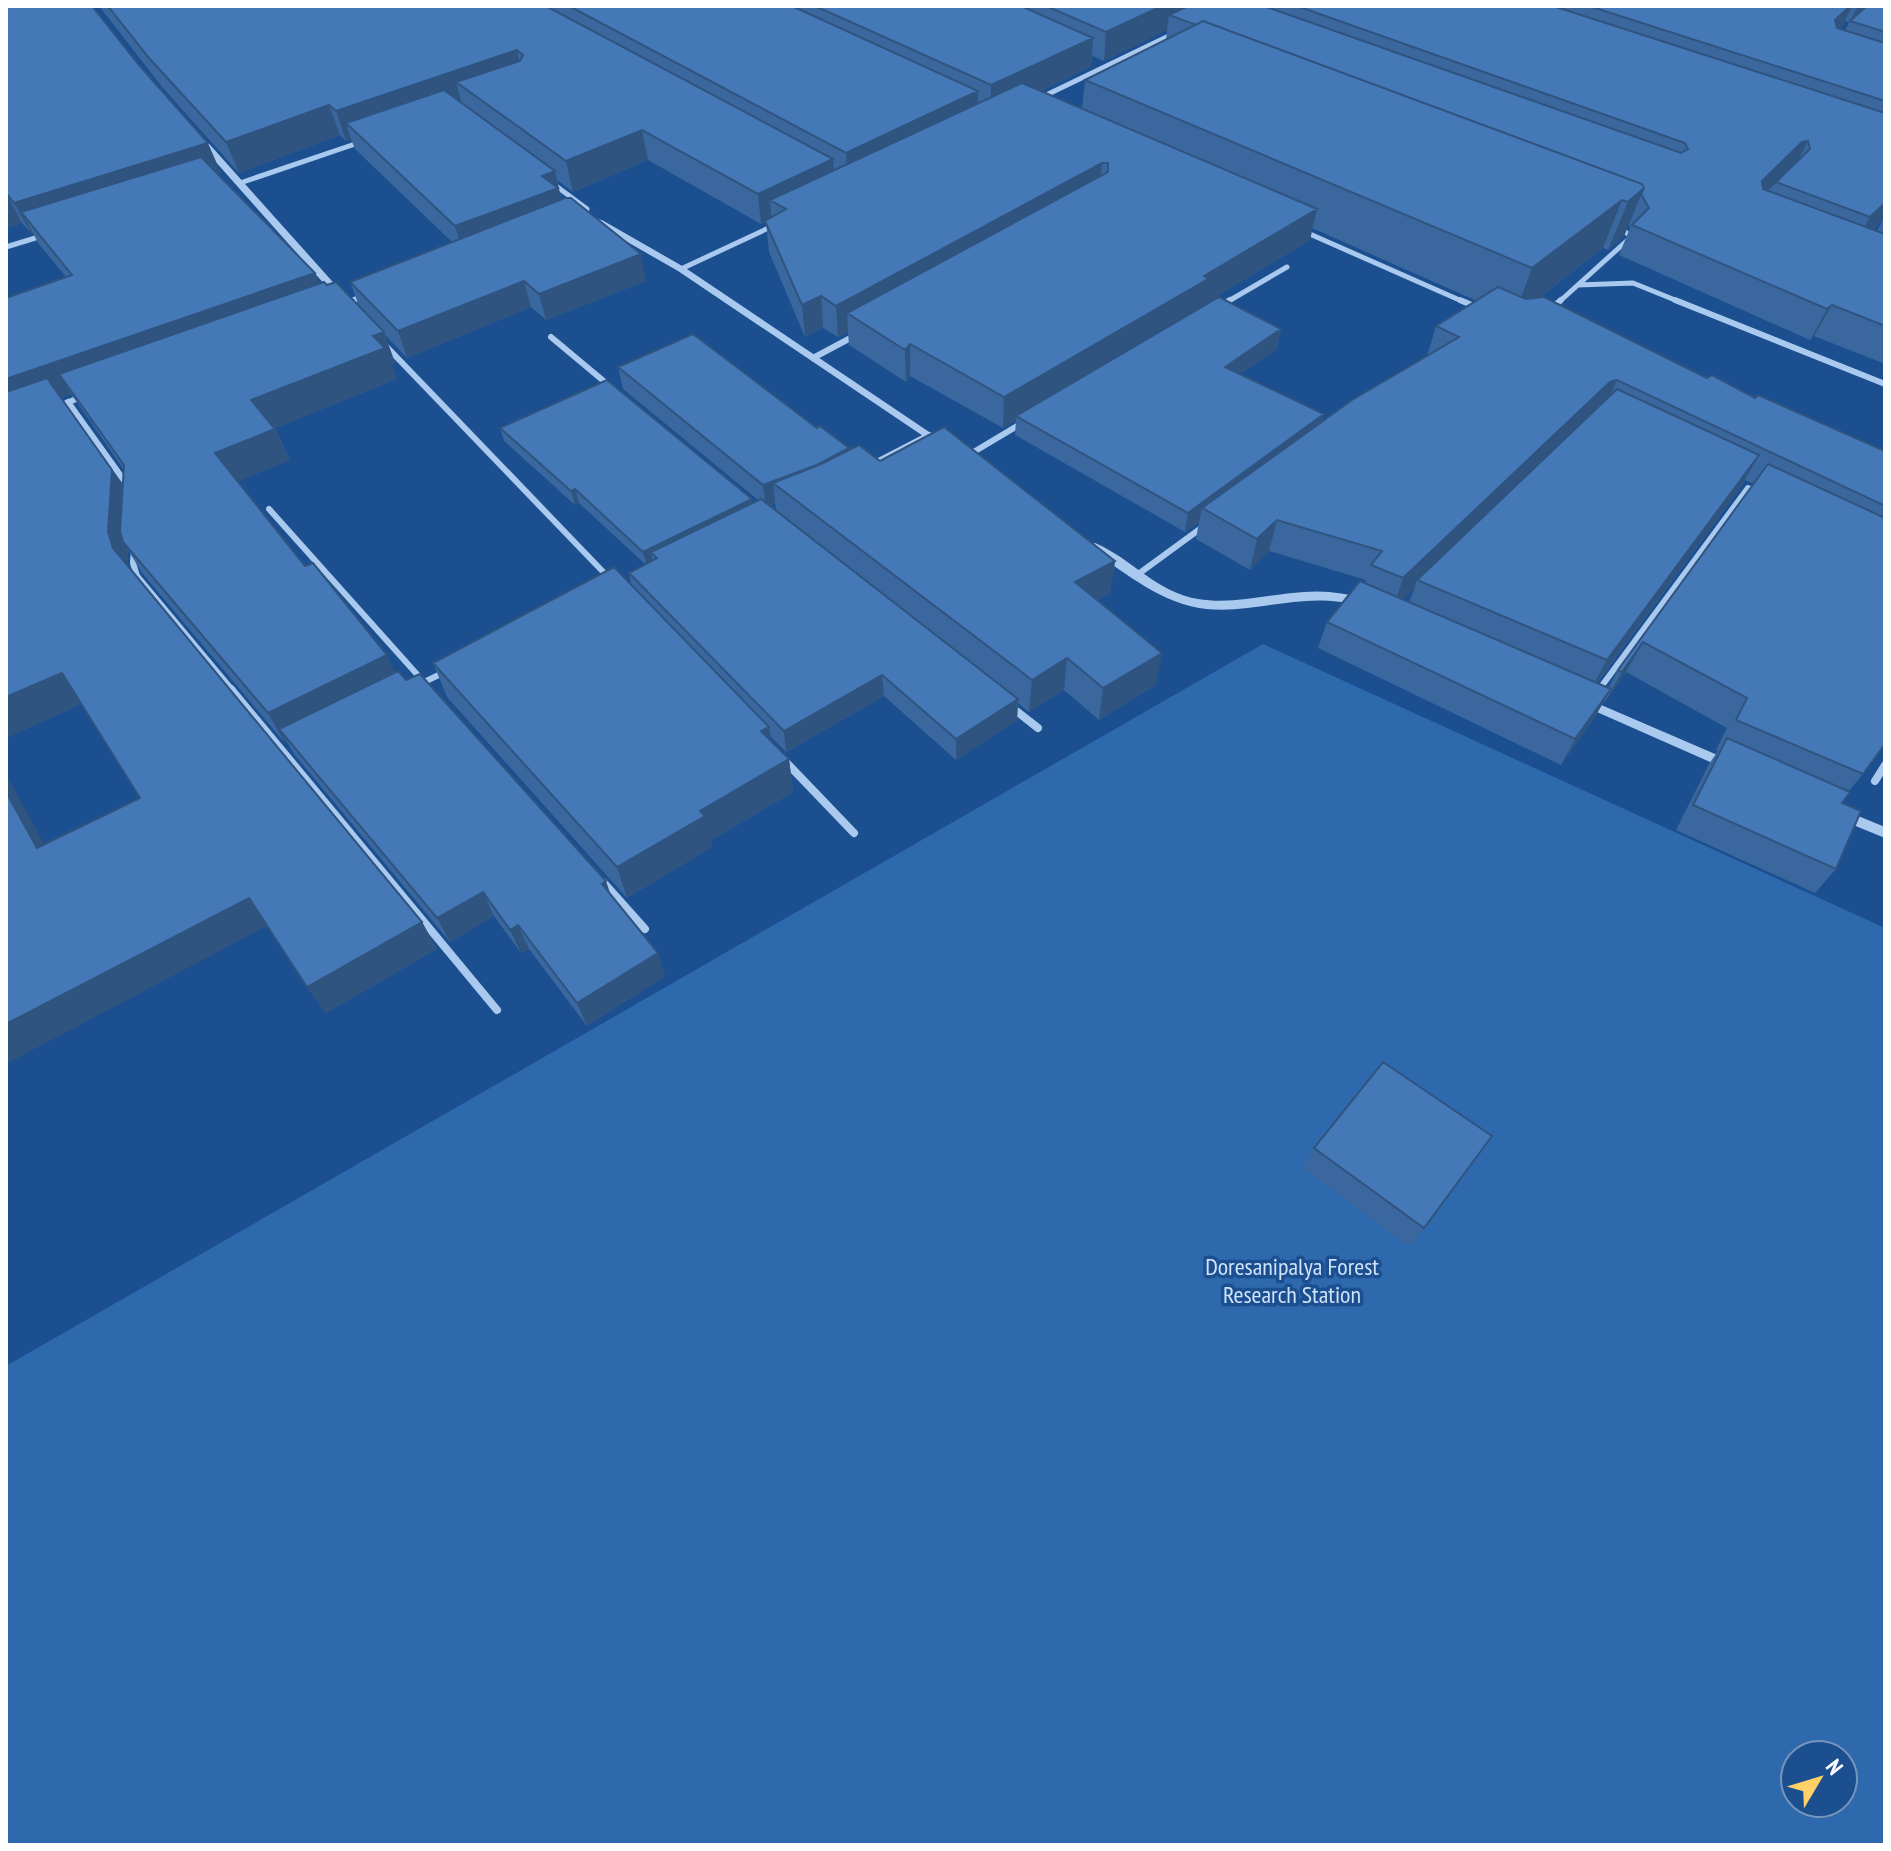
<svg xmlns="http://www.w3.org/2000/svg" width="1891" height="1851" font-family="'PT Sans Narrow',sans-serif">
<rect width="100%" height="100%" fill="#1b4f8f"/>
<path fill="#2e69ad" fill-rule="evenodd" d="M1263,644L1885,928V1845H6V1366ZM1795,1755H1843V1803H1795Z"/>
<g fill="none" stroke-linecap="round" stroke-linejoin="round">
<path stroke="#a9c9ee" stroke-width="5" d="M1040,98L1175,33
M240,183L361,142
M552,183L587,209L584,219
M1303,231L1464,302
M6,247L45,235
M681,269L775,225
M1578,285L1633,283L1680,302
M1227,302L1287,267
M1559,302L1631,237L1619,226"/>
<path stroke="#a9c9ee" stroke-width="6" d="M1460,300L1481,309
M1675,300L1885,384
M1221,305L1230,300
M1550,310L1561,300
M551,337L612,388
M384,344L610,579
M813,358L858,334
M68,402L128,486
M56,407L84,396
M967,456L1024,422
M873,464L929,435
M269,509L423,681
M134,549L133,563L137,576L233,691
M1137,575L1204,526
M420,684L447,671
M1598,691L1748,488L1759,493"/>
<path stroke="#a9c9ee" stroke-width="8" d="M231,689L497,1010
M1597,693L1600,689
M1010,706L1038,728
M783,759L854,833
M1875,781L1885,765
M603,882L645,929"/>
<path fill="#a9c9ee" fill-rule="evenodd" d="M198,138H204L348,299L373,290L376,291V295L349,305H343L198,142Z
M588,217L602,220L684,267L950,446L945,449L941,448L678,271L596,224L585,222L584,220Z
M1095,543C1131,558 1156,592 1198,599C1233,605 1269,594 1304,592C1325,590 1345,593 1365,599L1367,602L1361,606C1302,590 1261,614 1206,609C1162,604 1127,574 1091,550V544Z
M1585,698L1736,763L1737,766L1731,771L1726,769L1581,705L1579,702Z
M1841,809L1885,827V838L1836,818L1834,814Z"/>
</g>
<path fill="#3a679d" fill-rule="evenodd" d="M6,6L221,173L218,174L319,284L327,285L359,306L350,282L452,242L355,149L351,139L346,141L340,135L239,173L162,87L99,6H1885V364L1814,336L1810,340L1619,255L1630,228L1629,224L1624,236L1608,250L1603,248L1539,298L1707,378L1885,451V744L1863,774L1849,791L1842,803L1836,869L1815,893L1676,830L1709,764L1718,751L1716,750L1727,728L1626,672L1605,702L1604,701L1596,715L1561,765L1318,648L1327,622L1365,583L1366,580L1269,551L1250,570L1196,539L1199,522L1185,532L1015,435L1016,421L1003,428L910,376L906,382L849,345L848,332L838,337L823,328L805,337L769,252L766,222L761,224L648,160L573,192L557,180L561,197H560V200L646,281L546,320L531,307L407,358L385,335L395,363L391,364L397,379L275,428L290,460L238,481L305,566L395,672L406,680L611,895L658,953L665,976L587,1026L529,949L521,953L494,916L450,942L294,754L287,742L285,743L142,573L128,550L127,563L128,567L422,922L437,949L326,1013L307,987L268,926L44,844L140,798L81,704L6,738L66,277L38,243L33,233H31L22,223L6,228ZM1845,21L1849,22L1845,31L1841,29ZM1167,30L1166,40L1085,80L1082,109L1041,91L1091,67L1092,56L1104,61ZM1882,221L1877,231L1873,229L1881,221ZM1312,228L1477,301L1436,326L1427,356L1322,421L1324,414L1240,374L1277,349L1204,306V304L1310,240ZM71,394L124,470L123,487L112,470L61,398ZM1745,480L1754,484L1618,670L1608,688L1597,683L1739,490ZM1414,589L1409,602L1403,599Z
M618,367L817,428L849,450L880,461L1115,561L1110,593L1097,601L1156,685L1099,720L1064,690L1029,712L1018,703L1017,720L956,760L884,696L786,752L770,736L771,742L789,759L793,792L710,841L712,847L627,898L447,697L433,663L631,584L629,573L645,564L579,503L575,505L504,441L500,428L753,503L758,500L623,389ZM775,503L776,510L770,506Z
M1492,1136L1410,1247L1303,1168L1314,1148Z"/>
<path fill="#305480" d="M1162,6H1203L1169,15L1167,30L1104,61L1106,32Z
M1850,6H1852L1840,31L1821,49L1835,20Z
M1858,6H1868L1849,23Z
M1093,38L1091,67L991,115V85Z
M517,50L524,80L456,82L461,101L360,136L346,123L351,139L346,141L336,111Z
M978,91V121L847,183L846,153Z
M329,105L340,135L239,173L226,142Z
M642,130L648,160L573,192L566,161Z
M1808,141L1793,171L1787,172L1747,211L1762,181L1802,142Z
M208,143L221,173L37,231L21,212L33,233H31L14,203Z
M833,159L835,189L786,209L770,200L772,220L761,224L758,194Z
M1102,163L1099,193L847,313L848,332L838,337L836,306Z
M555,171L564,214L463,252L455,226L542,176Z
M1644,188L1624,236L1608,250L1628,202Z
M6,193L22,223L6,228Z
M1622,200L1603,248L1514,317L1532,268Z
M1885,203V220L1881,221L1853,247L1870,217Z
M1317,209L1310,240L1204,304L1203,310L1016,416V421L1003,428L1004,397Z
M641,254L646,281L546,320L539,294Z
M315,273L327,303L59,374L71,394L6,418V379Z
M524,281L531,307L407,358L398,331Z
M821,296L823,328L805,337L802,305Z
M1832,305L1814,336L1810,340L1827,309Z
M1281,329L1277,349L1222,386L1225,367Z
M384,332L395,363L391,364L397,379L266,432L251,400L373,336Z
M910,344V376L906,382L905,350Z
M1617,380L1603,412L1417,580L1414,589L1393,609L1403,578L1610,382Z
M1324,414L1318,434L1202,508L1199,522L1185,532L1188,513Z
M275,429L290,460L231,484L215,453Z
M849,448L850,470L773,483L775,503L766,507L763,485Z
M1759,455L1739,490L1588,694L1607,660Z
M112,470L131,501L123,542L128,550L127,563L132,579L113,548L108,532Z
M575,489L579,503L575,505L571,491Z
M752,499L754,513L657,558L651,552L653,562L647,566L643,552Z
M1277,520L1269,551L1250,570L1257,539Z
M1115,561L1110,593L1072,615L1075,582Z
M1643,642L1626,672L1605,702L1622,672Z
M1162,653L1156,685L1099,720L1103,688Z
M387,655L401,685L279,729L287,742L285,743L268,713Z
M1067,658L1064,690L1029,712L1032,680Z
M62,673L84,703L6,738V697Z
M882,675L884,696L786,752L784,731Z
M1611,689L1596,715L1561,765L1575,739Z
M1018,699L1017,720L956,760V739Z
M769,727L774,760L761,731Z
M789,759L793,792L710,841L712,847L627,898L617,867L700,811Z
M6,774L62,877L37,848L6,792Z
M606,881L614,905L602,884Z
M483,892L494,916L450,942L437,918Z
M249,898L269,925L6,1064V1024Z
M422,922L437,949L326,1013L307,987Z
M518,925L529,949L521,953L510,930Z
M658,953L665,976L587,1026L577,1003Z"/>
<path fill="#4478b7" stroke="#305480" stroke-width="2" d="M6,6H92L139,65L208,143L14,203L6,193Z
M108,6H546L833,159L758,194L642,130L566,161L456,82L520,61L523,55L517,50L336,111L329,105L226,142L149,58Z
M569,6H792L978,91L846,153Z
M815,6H1021L1093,38L991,85Z
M1046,6H1162L1106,32Z
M1188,6H1264L1681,153L1688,149L1685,143L1297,6H1553L1885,113V203L1870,217L1776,182L1810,149L1808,141L1802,142L1762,181L1763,189L1885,234V326L1832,305L1827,309L1632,225L1649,208L1641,194L1644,188L1642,184L1203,21L1196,25L1169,15Z
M1589,6H1850L1835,20L1837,28L1885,43V101Z
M1867,6H1885V32L1850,21Z
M1203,21L1642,184L1644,188L1628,202L1622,200L1532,268L1085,80Z
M1022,83L1317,209L1204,276L1208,279L1004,397L910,344L905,350L847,313L1108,172V163H1102L836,306L821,296L802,305L765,221L786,209L770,200Z
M444,90L555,171L542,176L558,188L455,226L346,123Z
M201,157L315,273L6,379V298L72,275L21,212Z
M565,198H571L641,254L539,294L524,281L398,331L350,282Z
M324,282L327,285L336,282L384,332L373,336L385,348L251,400L275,429L215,453L305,566L313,563L387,655L268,713L123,542L120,531L124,465L59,374Z
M1498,287L1526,299L1544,297L1707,378L1712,375L1755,398L1758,395L1885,451V506L1617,380L1610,382L1403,578L1371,565L1382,551L1277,520L1257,539L1202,508L1352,400L1459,337L1436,326Z
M1219,297L1281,329L1225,367L1324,414L1188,513L1016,416Z
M693,334L817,428L820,426L849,448L817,465L763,485L618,367Z
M47,378L112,470L108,532L113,548L422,922L307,987L249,898L6,1024V792L37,848L140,798L62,673L6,697V392Z
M607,380L752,499L643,552L575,489L571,491L500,428Z
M1617,389L1759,455L1607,660L1417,580Z
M944,427L1115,561L1075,582L1162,653L1103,688L1067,658L1032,680L773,483L821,464L859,445L880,461Z
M1768,464L1885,518V744L1863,774L1736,720L1747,698L1643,642L1622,672L1618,670Z
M761,499L1018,699L956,739L882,675L784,731L629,573L657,558L651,552Z
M614,567L769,727L761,731L789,759L700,811L705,816L617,867L433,663Z
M1360,581L1611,689L1575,739L1327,622Z
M398,671L406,680L420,674L606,881L602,884L658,953L577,1003L518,925L510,930L483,892L437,918L279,729Z
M1727,738L1850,792L1842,803L1861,811L1836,869L1693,805Z
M1383,1062L1492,1136L1424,1228L1314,1148Z"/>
<g text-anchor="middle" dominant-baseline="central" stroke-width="7" stroke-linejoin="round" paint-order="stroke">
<g font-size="24" fill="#cfe3fa" stroke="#1b4f8f">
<text x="1292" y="1266">Doresanipalya Forest<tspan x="1292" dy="28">Research Station</tspan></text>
</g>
</g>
<rect width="1891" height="1851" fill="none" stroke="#ffffff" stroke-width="16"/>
<g transform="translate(1819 1779) rotate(52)"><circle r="38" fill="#1b4f8f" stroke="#7695bc" stroke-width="2"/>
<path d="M0-6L14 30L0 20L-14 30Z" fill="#ffd166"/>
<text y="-12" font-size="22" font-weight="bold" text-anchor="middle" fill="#ffffff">N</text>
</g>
</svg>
